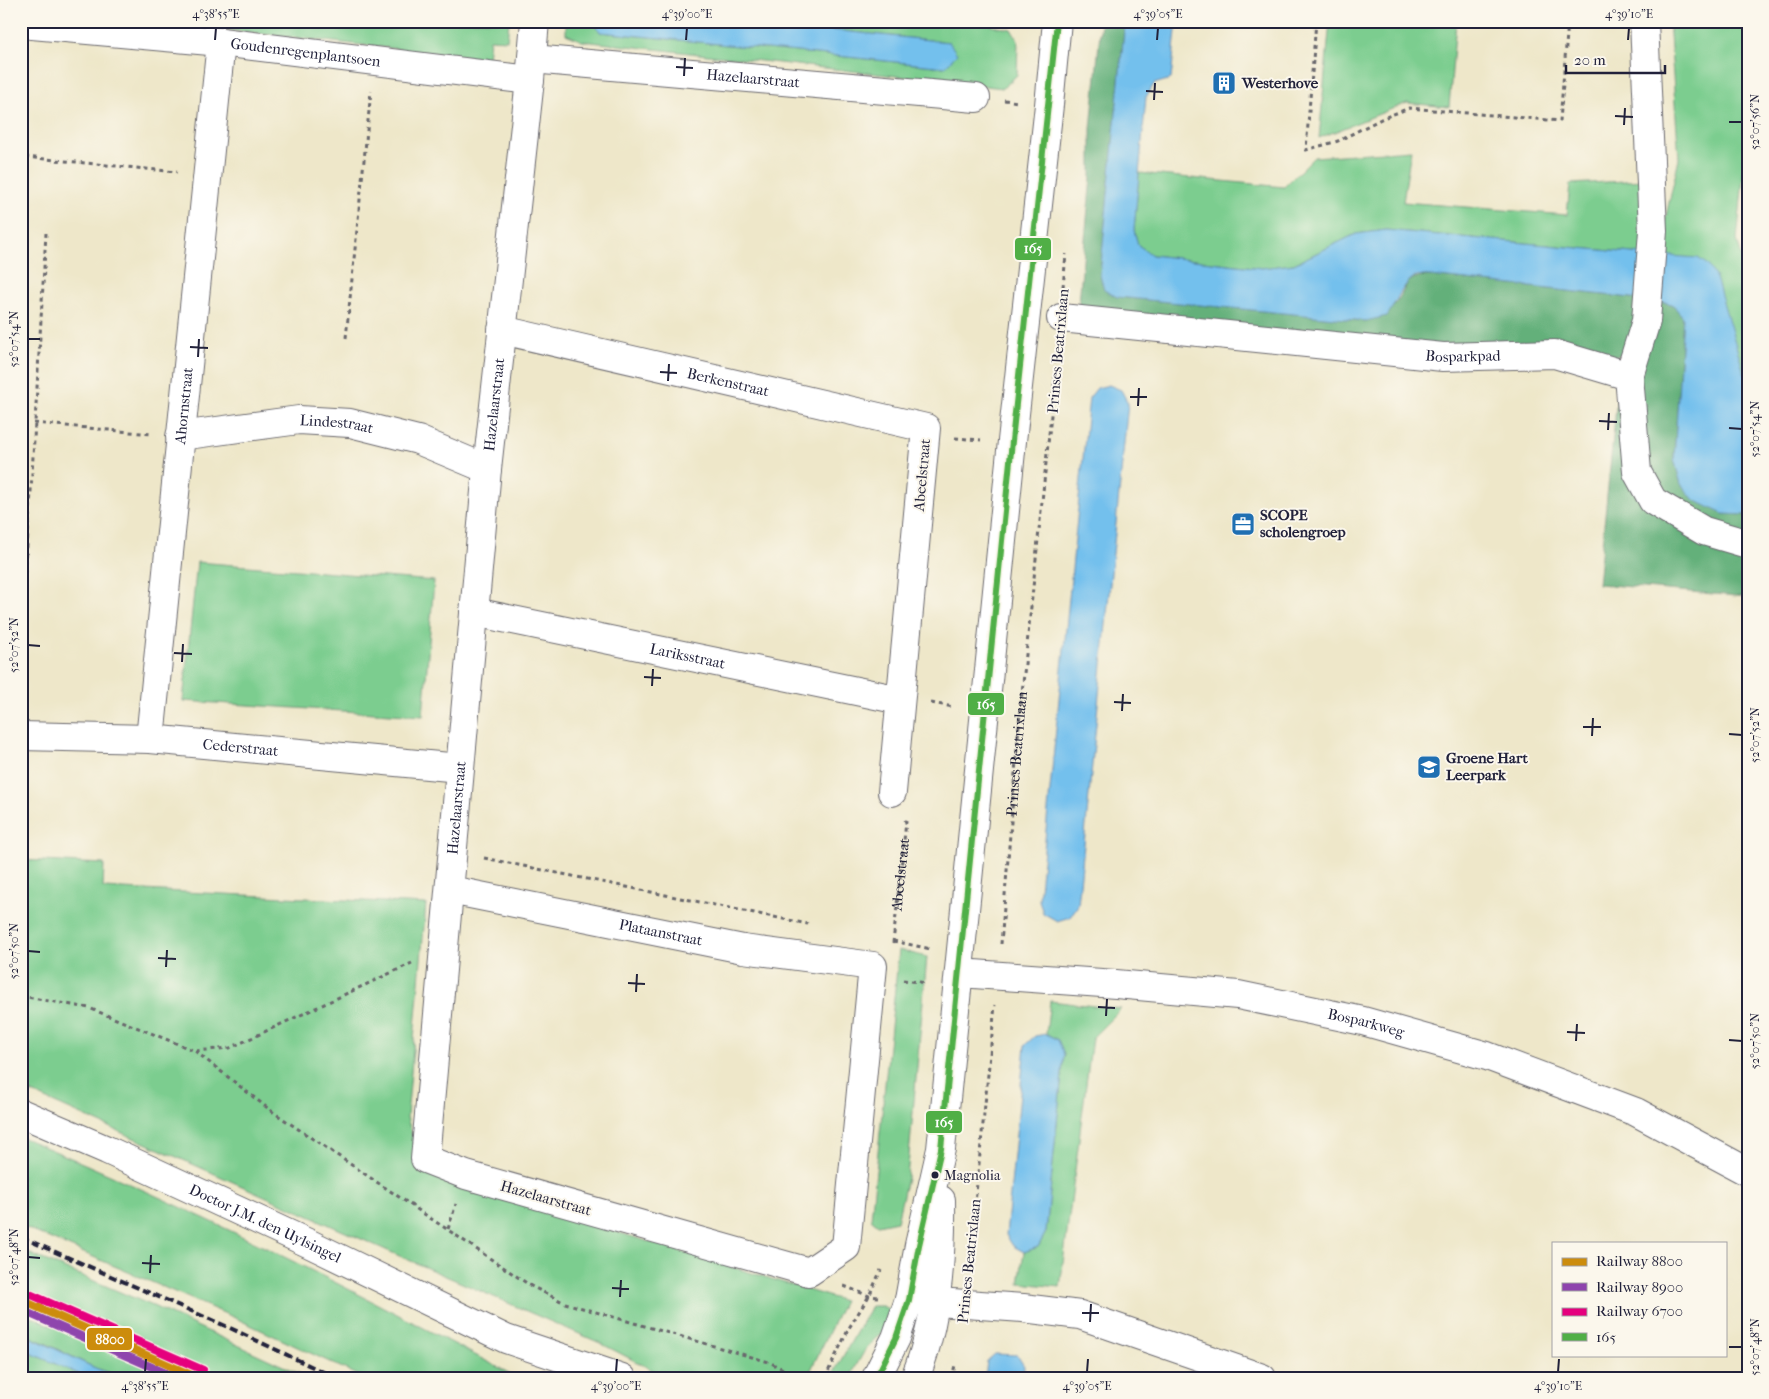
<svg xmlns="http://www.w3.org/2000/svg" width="1769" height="1399" font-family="'IM FELL French Canon',serif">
<rect width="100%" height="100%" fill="#fbf7ec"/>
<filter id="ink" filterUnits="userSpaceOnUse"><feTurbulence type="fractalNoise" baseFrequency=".02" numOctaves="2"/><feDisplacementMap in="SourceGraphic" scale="10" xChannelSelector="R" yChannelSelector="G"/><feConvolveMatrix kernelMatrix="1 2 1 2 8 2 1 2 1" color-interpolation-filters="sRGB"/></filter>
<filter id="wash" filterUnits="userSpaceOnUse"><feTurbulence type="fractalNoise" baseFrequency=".0096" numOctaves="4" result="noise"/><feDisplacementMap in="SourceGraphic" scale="20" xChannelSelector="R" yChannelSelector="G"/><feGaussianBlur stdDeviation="1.12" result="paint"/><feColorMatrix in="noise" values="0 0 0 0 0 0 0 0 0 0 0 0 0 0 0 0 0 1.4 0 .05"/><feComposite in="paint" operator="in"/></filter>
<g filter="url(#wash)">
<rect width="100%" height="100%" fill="#eee7c9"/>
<path fill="#7bcd8f" stroke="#4e7865" d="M145,21H509L507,40L490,39L488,59Z
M566,21H594L600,32L945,67L949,42L744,21H992V26L1011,29L1018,41L1017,75L1003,88L582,41L566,34Z
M1330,21H1456L1449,107L1407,103L1319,138Z
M1669,21H1748V127L1737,240L1748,279V390L1657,255L1679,159Z
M1411,150L1403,202L1567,215L1570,184L1644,180L1643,254L1386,230L1356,234L1294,264L1262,268L1152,255L1138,245L1134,230L1139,173L1284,187L1314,157Z
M197,562L434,581L423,716L183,701Z
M21,860L104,864L103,888L426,904L407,1117L418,1156L472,1192L551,1212L844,1301L807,1378H668L598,1342L404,1258L21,1088Z
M899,950L927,957L907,1178L897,1221L878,1225L871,1219Z
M1050,1001L1121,1009L1092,1038L1060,1287L1019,1283L1024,1252L1038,1247L1046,1232L1064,1054L1058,1040L1046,1034Z
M21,1137C191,1207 356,1291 518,1378H364L233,1317L21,1226Z
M21,1250L153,1306L309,1378H225L21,1288Z
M871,1306H882L891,1310C895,1327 874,1337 866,1349C860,1358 855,1368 850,1378H831Z
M21,1312L170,1378H119L108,1372L95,1368L47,1344L21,1333Z
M21,1349L88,1378H21Z"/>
<path fill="#64b07a" stroke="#43695a" d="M1101,21H1125L1100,275L1105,290L1117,297L1366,321C1374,317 1391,309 1396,303C1409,286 1402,277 1430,276L1641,299L1626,353L1607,359L1445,350L1078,312L1091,177V129Z
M1652,300L1672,304L1683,317L1674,459L1681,484L1723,514L1748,515V539L1704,524L1649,482L1639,388Z
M1617,398L1632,481L1748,556V597L1598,584Z"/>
<path fill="#73c0ed" stroke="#4a7194" d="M594,21H744L949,42L957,54L945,67L600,32Z
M1125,21H1177L1171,79L1154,84L1146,97L1134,230L1138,245L1152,255L1262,268L1294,264L1356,234L1386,230L1643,254L1641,299L1430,276C1426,276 1421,275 1417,276C1404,280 1395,305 1387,316L1366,321L1117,297L1104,290L1100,275Z
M1657,255L1698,258L1708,265L1716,278L1748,386V515L1723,514L1694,500L1681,484L1674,459L1683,317L1672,304L1652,300Z
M1109,385L1121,390L1128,403L1078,905L1070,917L1057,921L1043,913L1039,900L1089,398L1097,388Z
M1046,1034L1058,1040L1064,1054L1046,1232L1038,1247L1024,1252L1013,1246L1006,1235L1025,1045L1035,1036Z
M21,1334C46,1343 69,1356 93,1367C102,1371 110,1373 119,1378H88L21,1349Z
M995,1354L1017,1355L1024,1366L1023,1378H985L987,1361Z"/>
</g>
<g filter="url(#ink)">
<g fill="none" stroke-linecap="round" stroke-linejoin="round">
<g stroke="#69676d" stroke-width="30">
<g id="street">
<path id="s3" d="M21,24L221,42L530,80"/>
<path id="s4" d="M532,59L976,98"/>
<path id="s5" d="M1061,318L1443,357L1555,354L1629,376L1637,472L1653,501L1704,531L1748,544"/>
<path id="s6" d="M502,330L926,428L892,792"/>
<path d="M1629,376L1646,321L1653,231L1644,21"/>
<path id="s7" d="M180,436L299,420L350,423L418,440L487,469"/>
<path id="s8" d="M474,612L900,700"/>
<path id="s9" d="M21,736L150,739L460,768"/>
<path id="s10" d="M150,739L221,42"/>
<path id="s11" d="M450,890L743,949L873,966L846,1247L809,1272L466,1175L425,1159L487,469L530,80L535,21"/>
<path id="s12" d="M959,973L1116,984L1238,995L1363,1021L1487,1056L1636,1112L1748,1172"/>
<path id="s13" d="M21,1113L107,1150L308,1243L506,1339L622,1378"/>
<path d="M909,1300L1023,1308L1080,1315L1262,1378"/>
<path d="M876,1378L896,1338L909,1300L919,1245L941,1149L1012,441L1049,105L1057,21"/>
<path d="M915,1378C937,1324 942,1258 941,1200"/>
</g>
</g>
<g stroke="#69676d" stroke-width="3" stroke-dasharray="4 4" stroke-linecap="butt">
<path d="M1316,21L1306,150L1338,141L1381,119L1409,108L1560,121L1568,21"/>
<path d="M1004,100L1018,102"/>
<path d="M25,157L177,172"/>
<path d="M1063,287L1066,254"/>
<path d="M346,338L371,91"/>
<path d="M34,423L151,434"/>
<path d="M955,438L981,440"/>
<path d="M21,508H30"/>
<path d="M21,620L30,508L46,233"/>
<path d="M931,703L954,707"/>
<path d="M484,858L808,924"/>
<path d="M893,941L931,949"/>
<path id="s1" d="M893,943L906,822L904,818"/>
<path id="s2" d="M1001,944L1020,712L1058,348"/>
<path d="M903,980L926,983"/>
<path d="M21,996L89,1008L195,1051L230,1048L412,963"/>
<path d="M195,1051L270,1110L531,1286L565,1303L769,1362L801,1378"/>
<path d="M974,1213L995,1005"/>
<path d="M448,1229L456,1204"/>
<path d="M844,1286L869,1296L878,1297"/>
<path d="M825,1378L849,1328L869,1296L881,1270"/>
<path d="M952,1378L955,1365"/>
</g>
<use href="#street" stroke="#fff" stroke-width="28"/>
<path stroke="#22223b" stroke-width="4" stroke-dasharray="8 4" stroke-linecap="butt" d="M21,1237L228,1327L336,1378"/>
<g stroke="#fbf7ec" stroke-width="10">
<path id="bus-1" d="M876,1378L896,1338L909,1300L919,1245L941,1149L1012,441L1057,21"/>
</g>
<use href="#bus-1" stroke="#50af46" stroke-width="6"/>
<g stroke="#fbf7ec" stroke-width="11">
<path id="rail-1" d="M21,1300L198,1378"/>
</g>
<g stroke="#fbf7ec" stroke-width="11">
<path id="rail-2" d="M21,1310L177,1378"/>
</g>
<g stroke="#fbf7ec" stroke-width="11">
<path id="rail-3" d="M25,1292L203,1370"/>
</g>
<use href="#rail-1" stroke="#cc8c0c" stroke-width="8"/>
<use href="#rail-2" stroke="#8e44ad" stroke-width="8"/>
<use href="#rail-3" stroke="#e5007d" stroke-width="8"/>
</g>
</g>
<path fill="none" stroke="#22223b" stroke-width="2" d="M215,40L216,28M686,40L687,28M1157,40L1158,28M1628,40L1629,28M676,67L693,68M684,76L685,58M1146,91L1163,92M1154,100L1155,83M1615,116L1633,117M1729,122H1742M1624,125L1625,108M28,339H40M190,347L208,348M198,357L199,339M660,372L677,373M668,381L669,364M1130,397H1147M1138,406L1139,388M1599,421L1617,422M1729,428L1742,429M1608,430L1609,413M28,645L40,646M174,653L192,654M182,662L183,644M644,677L661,678M652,686L653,669M1114,702L1131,703M1122,711L1123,694M1583,727H1601M1729,734L1742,735M1592,736L1593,718M28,951L40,952M158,958L176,959M166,967L167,950M628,983L645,984M636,992L637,974M1098,1007L1115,1008M1106,1016L1107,999M1567,1032L1585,1033M1729,1040L1742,1041M1576,1041L1577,1024M28,1257L40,1258M142,1263L160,1264M150,1273L151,1255M612,1288L629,1289M620,1297L621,1280M1082,1313H1099M1090,1322L1091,1304M1729,1347H1742M145,1372L146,1359M616,1372L617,1359M1087,1372L1088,1359M1558,1372L1559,1359"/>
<defs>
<g id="building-square" transform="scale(1.25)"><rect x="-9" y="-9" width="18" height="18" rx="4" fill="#1f6fb2" stroke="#fbf7ec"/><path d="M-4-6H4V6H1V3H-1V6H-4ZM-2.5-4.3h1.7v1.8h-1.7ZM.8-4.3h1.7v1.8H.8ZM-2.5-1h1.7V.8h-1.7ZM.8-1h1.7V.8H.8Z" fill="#fff"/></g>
<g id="office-square" transform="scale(1.25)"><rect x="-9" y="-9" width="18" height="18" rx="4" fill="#1f6fb2" stroke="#fbf7ec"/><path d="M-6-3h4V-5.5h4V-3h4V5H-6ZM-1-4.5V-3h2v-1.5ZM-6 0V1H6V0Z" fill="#fff"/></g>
<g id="school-square" transform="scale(1.25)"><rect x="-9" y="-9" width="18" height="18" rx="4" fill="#1f6fb2" stroke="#fbf7ec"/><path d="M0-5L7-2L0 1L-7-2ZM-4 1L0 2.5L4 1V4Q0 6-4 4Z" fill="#fff"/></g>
</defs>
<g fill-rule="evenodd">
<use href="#building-square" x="1224" y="83"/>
<use href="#office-square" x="1243" y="524"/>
<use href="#school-square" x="1429" y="767"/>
</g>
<circle fill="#22223b" stroke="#fbf7ec" stroke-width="2" cx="935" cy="1175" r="4.5"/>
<g text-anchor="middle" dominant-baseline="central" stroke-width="4" stroke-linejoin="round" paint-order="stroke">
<g font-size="14" fill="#22223b" stroke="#fbf7ec" text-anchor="start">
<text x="944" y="1175">Magnolia</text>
</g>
<g font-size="15" fill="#22223b" stroke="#fbf7ec">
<text stroke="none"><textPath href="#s3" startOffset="286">Goudenregenplantsoen</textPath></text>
<text stroke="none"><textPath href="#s4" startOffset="222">Hazelaarstraat</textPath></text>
<text transform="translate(1058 351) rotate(-85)">Prinses Beatrixlaan</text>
<text stroke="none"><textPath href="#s5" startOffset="404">Bosparkpad</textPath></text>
<text stroke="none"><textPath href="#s6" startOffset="232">Berkenstraat</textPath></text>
<text stroke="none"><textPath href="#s11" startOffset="1915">Hazelaarstraat</textPath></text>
<text stroke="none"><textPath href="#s10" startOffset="335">Ahornstraat</textPath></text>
<text stroke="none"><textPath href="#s7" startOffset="158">Lindestraat</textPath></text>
<text transform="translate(922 475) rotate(-85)">Abeelstraat</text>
<text stroke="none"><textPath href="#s8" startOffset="218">Lariksstraat</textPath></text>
<text stroke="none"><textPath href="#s9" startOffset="220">Cederstraat</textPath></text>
<text stroke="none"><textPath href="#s2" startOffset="191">Prinses Beatrixlaan</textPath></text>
<text stroke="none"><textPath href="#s11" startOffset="1510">Hazelaarstraat</textPath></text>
<text stroke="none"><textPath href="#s1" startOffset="69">Abeelstraat</textPath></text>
<text stroke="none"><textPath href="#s11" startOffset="215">Plataanstraat</textPath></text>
<text stroke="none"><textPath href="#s12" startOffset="411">Bosparkweg</textPath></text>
<text transform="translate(546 1198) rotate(16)">Hazelaarstraat</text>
<text stroke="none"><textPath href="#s13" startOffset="268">Doctor J.M. den Uylsingel</textPath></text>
<text transform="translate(969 1261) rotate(-84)">Prinses Beatrixlaan</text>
</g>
<g font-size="15" font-weight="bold" fill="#22223b" stroke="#fbf7ec" text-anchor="start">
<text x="1242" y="83">Westerhove</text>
<text x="1260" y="515">SCOPE<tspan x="1260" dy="17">scholengroep</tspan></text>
<text x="1446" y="758">Groene Hart<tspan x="1446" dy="17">Leerpark</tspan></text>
</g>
</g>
<g stroke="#fbf7ec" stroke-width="2">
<rect x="1014" y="237" width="38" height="24" rx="5" fill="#50af46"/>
<rect x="967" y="692" width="38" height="24" rx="5" fill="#50af46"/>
<rect x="925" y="1110" width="38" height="24" rx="5" fill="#50af46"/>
<rect x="86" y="1327" width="47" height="24" rx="5" fill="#cc8c0c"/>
</g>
<g font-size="14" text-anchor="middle" font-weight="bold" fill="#fff">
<text x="1033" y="253">165</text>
<text x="986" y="709">165</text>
<text x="944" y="1127">165</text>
<text x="110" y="1344">8800</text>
</g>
<rect width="1769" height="1399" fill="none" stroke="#fbf7ec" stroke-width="55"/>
<rect x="1552" y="1242" width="175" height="115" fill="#fbf7ec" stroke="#a4a2a5"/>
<rect x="1562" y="1258" width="25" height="8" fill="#cc8c0c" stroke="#a4a2a5"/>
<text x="1596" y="1266" font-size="15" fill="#22223b">Railway 8800</text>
<rect x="1562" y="1283" width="25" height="8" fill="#8e44ad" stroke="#a4a2a5"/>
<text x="1596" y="1292" font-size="15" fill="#22223b">Railway 8900</text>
<rect x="1562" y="1308" width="25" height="8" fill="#e5007d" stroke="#a4a2a5"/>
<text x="1596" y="1316" font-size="15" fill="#22223b">Railway 6700</text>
<rect x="1562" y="1333" width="25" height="8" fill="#50af46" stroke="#a4a2a5"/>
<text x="1596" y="1342" font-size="15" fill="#22223b">165</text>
<path d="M1566 65v8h99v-8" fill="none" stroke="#22223b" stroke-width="2.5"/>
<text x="1574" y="65" font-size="15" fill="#22223b" stroke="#fbf7ec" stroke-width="4" paint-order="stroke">20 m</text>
<rect x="28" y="28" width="1714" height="1344" fill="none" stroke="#22223b" stroke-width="2"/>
<g font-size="12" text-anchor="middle" fill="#22223b">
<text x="216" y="18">4°38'55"E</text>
<text x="687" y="18">4°39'00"E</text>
<text x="1158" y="18">4°39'05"E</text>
<text x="1629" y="18">4°39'10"E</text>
<text transform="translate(1755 122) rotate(-90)" y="4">52°07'56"N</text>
<text transform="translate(14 339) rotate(-90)" y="4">52°07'54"N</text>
<text transform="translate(1755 429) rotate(-90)" y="4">52°07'54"N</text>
<text transform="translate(14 645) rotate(-90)" y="4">52°07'52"N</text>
<text transform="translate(1755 735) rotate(-90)" y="4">52°07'52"N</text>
<text transform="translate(14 951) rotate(-90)" y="4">52°07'50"N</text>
<text transform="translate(1755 1041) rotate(-90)" y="4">52°07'50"N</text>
<text transform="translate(14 1257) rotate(-90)" y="4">52°07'48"N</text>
<text transform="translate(1755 1347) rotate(-90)" y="4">52°07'48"N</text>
<text x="145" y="1390">4°38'55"E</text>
<text x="616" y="1390">4°39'00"E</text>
<text x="1087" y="1390">4°39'05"E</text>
<text x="1558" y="1390">4°39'10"E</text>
</g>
</svg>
